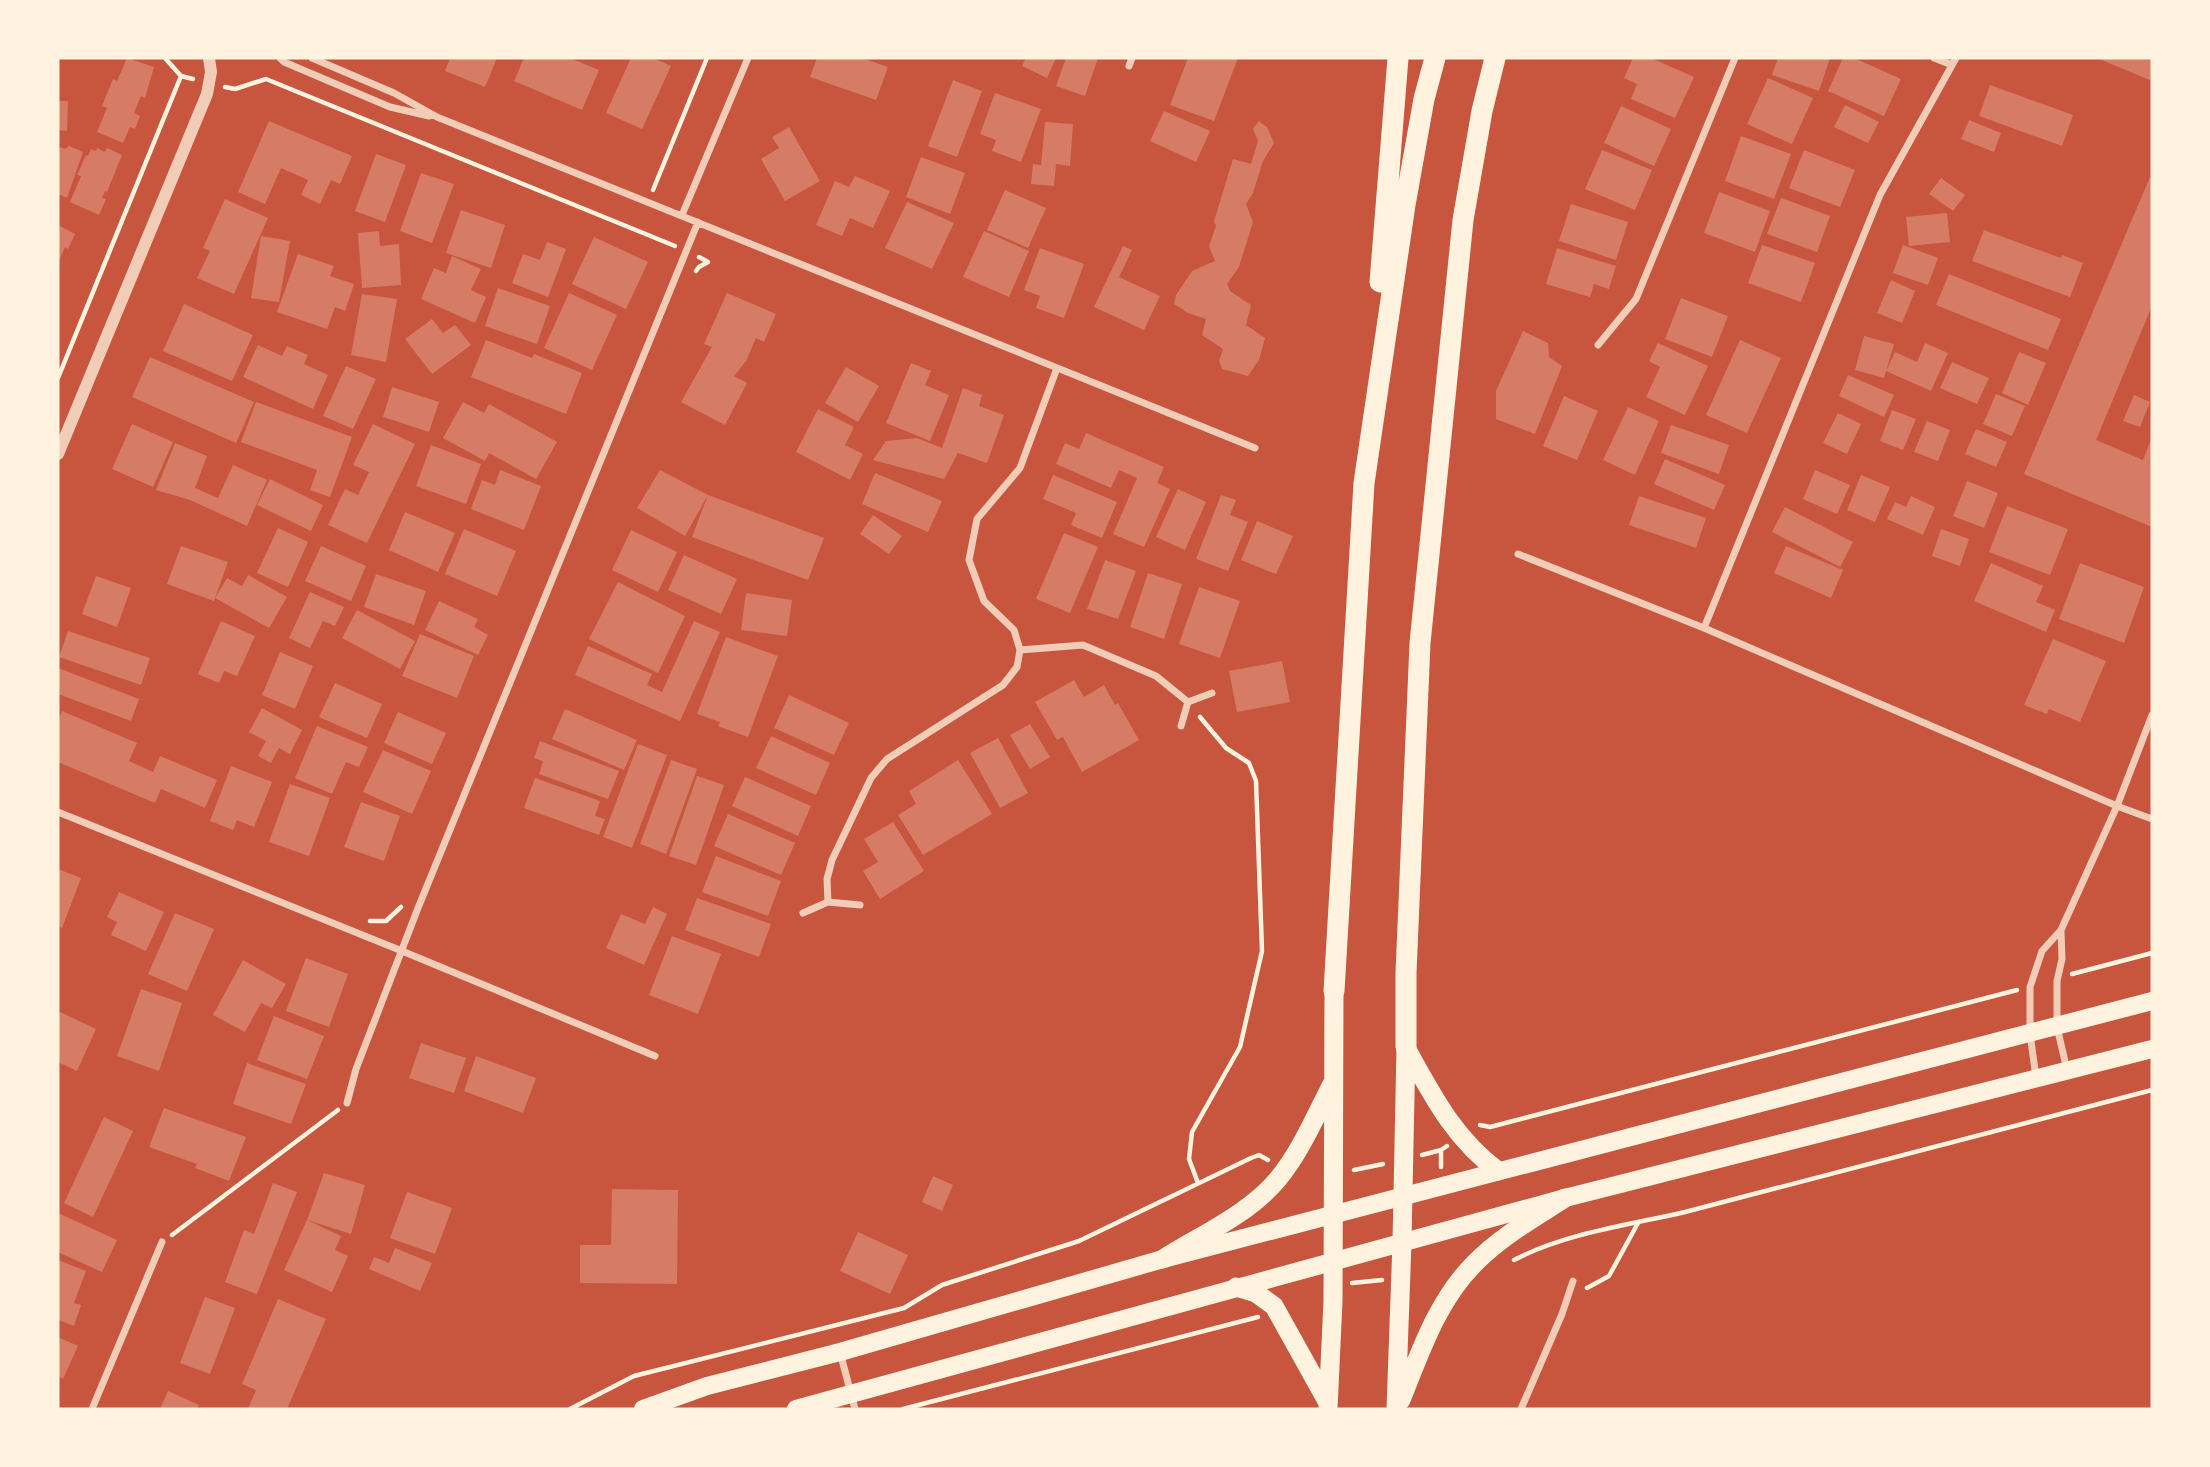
<svg xmlns="http://www.w3.org/2000/svg" width="2210" height="1467" font-family="'DejaVu Sans',sans-serif">
<rect width="100%" height="100%" fill="#c8553d"/>
<path fill="#d67c66" d="M127,58L154,67L145,98L141,96L134,113L140,116L135,129L130,127L123,143L97,132L107,108L102,106L113,79L117,81Z
M450,58H497L485,87L445,71Z
M524,58H570L599,70L582,110L514,81Z
M631,58H653L671,66L642,129L606,113Z
M817,58H862L888,67L876,100L810,77Z
M1026,58H1056L1047,78L1022,66Z
M1066,58H1098L1085,96L1056,86Z
M1188,58H1238L1214,121L1170,105Z
M1633,58H1651L1694,77L1675,118L1631,99L1637,84L1624,78Z
M1778,58H1830L1819,91L1772,75Z
M1843,58H1854L1901,79L1884,116L1828,91Z
M2097,58H2152V81Z
M1768,78L1813,98L1792,144L1747,124Z
M953,80L982,91L957,157L928,146Z
M1990,85L2073,115L2062,146L1979,116Z
M995,93L1041,109L1021,162L992,151L996,140L980,134Z
M58,101H68L67,131L58,130Z
M1845,105L1879,122L1868,143L1834,127Z
M1621,106L1671,129L1654,166L1604,143Z
M1164,111L1210,131L1196,162L1150,141Z
M1969,120L2001,133L1994,152L1961,139Z
M269,121L352,156L340,184L331,180L320,204L301,195L308,180L281,168L265,204L238,192Z
M1259,121L1267,127L1274,143L1263,161L1253,193L1246,204L1253,222L1239,267L1227,284L1230,291L1251,305L1246,325L1265,338L1259,360L1248,376L1222,369L1219,361L1223,349L1202,335L1206,319L1188,313L1174,304L1176,295L1192,271L1215,261L1209,246L1216,226L1214,221L1233,159L1251,164L1258,141L1253,129Z
M1045,122L1073,124L1070,166L1056,164L1054,186L1031,184L1033,164L1041,165Z
M789,127L820,181L785,201L761,159L779,148L772,137Z
M1741,136L1791,154L1774,199L1725,181Z
M69,146L83,152L67,198L58,194V151L60,147L65,149Z
M97,148L105,152L107,148L122,155L107,192L105,191L102,198L106,199L99,215L70,202L81,176L77,175L86,155L88,156L91,149L96,151Z
M1602,150L1652,170L1635,210L1585,189Z
M1804,150L1855,170L1840,207L1789,188Z
M376,154L406,165L385,222L355,211Z
M921,157L965,173L950,214L906,197Z
M421,173L454,184L432,243L400,231Z
M855,176L890,191L873,228L850,218L842,236L816,225L835,181L849,187Z
M2150,177L2152,178V306L2096,440L2143,460L2152,437V527L2024,474Z
M1941,178L1965,195L1953,211L1929,194Z
M1005,190L1046,208L1028,248L987,230Z
M1719,192L1770,211L1755,252L1704,233Z
M1781,198L1830,216L1817,252L1767,234Z
M225,199L268,218L234,294L197,278L210,251L203,248Z
M907,202L954,223L932,269L885,248Z
M1571,204L1628,222L1616,260L1559,241Z
M461,210L505,225L491,268L446,253Z
M1947,213L1950,242L1909,246L1906,217Z
M58,225L75,234L68,249L65,247L58,263Z
M1984,230L2061,258L2062,255L2083,263L2070,297L1972,261Z
M379,231L380,246L399,244L401,285L362,288L358,233Z
M984,231L1029,251L1009,297L963,277Z
M261,236L290,241L279,302L251,298Z
M594,237L648,262L626,309L572,284Z
M547,242L566,249L548,297L512,283L523,254L540,260Z
M1762,245L1815,263L1801,302L1748,283Z
M1903,245L1938,258L1928,285L1893,273Z
M1123,246L1132,250L1119,277L1160,296L1144,330L1094,307Z
M1040,248L1084,264L1064,318L1036,308L1040,296L1024,290Z
M1557,248L1616,266L1609,289L1594,284L1590,297L1546,284Z
M298,254L334,266L330,276L354,284L345,311L335,307L327,329L277,312Z
M452,256L481,269L471,290L486,297L475,323L421,299L434,268L446,273Z
M1949,274L2061,319L2048,350L1936,305Z
M1891,280L1915,291L1902,323L1877,313Z
M498,288L550,306L537,344L485,326Z
M569,293L617,315L592,370L544,348Z
M727,293L776,314L764,342L756,338L746,361L734,376L747,383L725,425L681,402L712,347L704,344Z
M362,294L397,299L386,362L351,355Z
M1681,298L1728,316L1712,357L1665,339Z
M184,304L253,335L232,381L163,351Z
M432,319L443,333L455,325L471,345L432,374L405,339Z
M1523,331L1548,343L1549,357L1562,366L1535,434L1496,419V391Z
M1864,336L1894,344L1884,378L1855,370Z
M486,340L532,358L534,354L582,373L566,414L471,377Z
M1740,340L1781,358L1747,433L1706,415Z
M1658,343L1708,366L1685,415L1646,397L1660,367L1649,361Z
M1925,343L1948,353L1931,391L1886,371L1895,352L1917,362Z
M258,345L282,356L287,346L308,355L304,364L328,375L313,409L243,377Z
M2019,352L2046,363L2028,405L2002,393Z
M150,357L254,402L236,443L132,397Z
M1952,362L1989,378L1977,404L1940,388Z
M911,363L931,371L925,385L949,395L930,441L886,423Z
M346,366L376,379L353,429L323,416Z
M846,367L879,386L858,422L825,403Z
M1848,375L1894,395L1884,417L1839,396Z
M392,387L439,402L429,432L383,417Z
M963,388L982,395L979,406L1004,415L987,463L958,453L944,479L873,460L886,441L917,438L942,448Z
M1996,394L2025,406L2012,436L1983,424Z
M2134,395L2150,402L2140,427L2123,421Z
M1564,396L1598,411L1577,460L1543,446Z
M256,402L352,437L330,497L310,490L317,470L241,442Z
M463,402L484,413L489,404L557,442L536,479L489,453L485,461L443,438Z
M1628,407L1659,421L1635,475L1603,460Z
M818,409L854,427L845,445L863,454L850,480L796,452Z
M1892,410L1916,419L1903,450L1880,441Z
M1838,413L1861,424L1847,454L1823,443Z
M1927,421L1950,430L1938,461L1914,452Z
M132,424L173,442L153,487L112,469Z
M373,424L415,444L367,543L328,525L345,489L358,495L369,472L353,465Z
M1671,425L1729,445L1719,474L1661,453Z
M1976,429L2007,442L1996,467L1965,454Z
M1086,433L1164,467L1157,483L1170,489L1144,547L1113,534L1137,478L1119,470L1111,488L1056,464L1065,443L1079,449Z
M175,443L207,456L195,488L218,498L233,465L267,480L247,526L190,500L156,490Z
M431,445L481,464L466,504L416,486Z
M1665,459L1725,485L1714,510L1654,484Z
M500,470L541,486L524,530L471,509L482,480L495,485Z
M660,470L708,495L685,536L637,508Z
M1815,470L1850,485L1837,514L1803,499Z
M875,473L942,501L928,532L862,504Z
M1053,475L1117,502L1102,538L1071,525L1076,513L1043,499Z
M1861,475L1890,487L1875,522L1847,510Z
M270,479L323,505L311,531L257,505Z
M1967,481L1998,493L1984,528L1953,516Z
M1178,489L1206,502L1185,550L1156,537Z
M708,495L824,538L808,580L692,537Z
M1221,495L1236,500L1230,515L1248,522L1228,571L1196,559Z
M1639,496L1706,518L1696,548L1629,525Z
M1911,496L1935,507L1923,535L1887,519L1895,502L1906,507Z
M2007,506L2068,529L2050,575L1989,552Z
M1785,507L1853,542L1840,567L1772,532Z
M405,512L455,533L438,572L389,550Z
M873,515L902,536L889,554L860,534Z
M1257,521L1293,536L1276,574L1241,560Z
M278,528L308,542L288,587L257,573Z
M464,529L516,551L497,596L445,574Z
M1941,529L1969,539L1960,566L1932,556Z
M631,530L677,552L658,592L612,570Z
M1064,533L1098,547L1070,613L1036,599Z
M181,546L228,562L214,601L167,584Z
M321,546L366,566L351,601L305,581Z
M1786,546L1843,570L1831,598L1774,573Z
M684,555L737,579L721,614L668,590Z
M1105,560L1136,571L1118,619L1087,609Z
M1991,563L2043,586L2036,602L2055,610L2046,632L1974,601Z
M2080,563L2144,587L2124,643L2059,619Z
M1148,573L1182,584L1164,639L1130,627Z
M376,574L426,591L414,625L364,607Z
M248,575L287,597L269,628L215,598L227,578L242,586Z
M96,576L131,588L117,627L82,614Z
M618,582L685,616L658,673L589,639Z
M1199,587L1240,601L1220,658L1179,644Z
M310,592L344,607L335,626L323,621L310,648L289,638Z
M746,593L792,600L787,636L741,630Z
M439,601L478,619L474,627L488,635L478,655L425,630Z
M357,610L415,641L400,669L342,638Z
M221,621L255,636L237,676L224,671L219,683L198,674Z
M694,621L720,632L680,721L575,675L588,646L652,674L647,685L662,692Z
M68,631L150,658L141,685L59,657Z
M420,634L474,656L457,698L402,676Z
M726,637L778,656L748,737L718,726L720,722L697,714Z
M2053,639L2106,661L2080,722L2049,709L2047,714L2024,705Z
M280,652L313,666L295,709L262,695Z
M1282,661L1290,702L1237,712L1229,671Z
M58,668L139,699L131,721L58,694Z
M1074,680L1084,697L1104,685L1115,705L1118,703L1139,740L1082,772L1063,737L1057,740L1035,702Z
M335,683L382,704L367,738L319,717Z
M789,695L849,723L834,755L774,728Z
M262,708L302,730L290,754L279,748L271,763L258,756L266,741L249,732Z
M565,709L637,740L624,770L552,739Z
M62,711L137,743L129,761L153,772L160,756L217,780L205,808L161,789L155,803L58,762V721Z
M398,712L446,733L432,764L384,743Z
M1030,724L1050,757L1030,769L1010,735Z
M317,726L368,747L359,767L346,762L332,794L295,778Z
M771,736L830,763L816,795L756,768Z
M998,738L1028,793L1000,808L970,753Z
M540,741L619,771L608,799L539,774L543,761L534,758Z
M638,744L667,755L632,848L603,837Z
M383,750L431,771L412,814L363,792Z
M671,760L697,769L666,854L640,844Z
M958,760L992,814L923,855L898,815L916,804L909,791Z
M231,766L272,782L254,827L237,820L233,830L210,821Z
M697,776L724,785L696,865L669,856Z
M745,777L811,806L798,836L732,806Z
M535,778L600,801L595,816L605,819L599,835L524,808Z
M290,784L330,798L309,856L269,842Z
M361,802L400,816L384,861L344,847Z
M728,814L795,843L781,875L714,846Z
M893,822L924,871L880,899L863,871L878,862L864,839Z
M716,856L781,881L768,916L702,892Z
M58,869L81,878L62,928L58,926Z
M119,892L164,912L146,951L111,935L117,922L107,917Z
M697,898L771,924L759,957L685,930Z
M653,907L667,914L644,965L606,948L621,914L645,924Z
M175,913L214,929L187,991L148,974Z
M672,936L721,954L698,1014L649,995Z
M306,958L348,974L329,1027L286,1011Z
M243,960L286,984L272,1008L261,1003L245,1032L213,1015Z
M141,989L182,1003L159,1071L117,1056Z
M58,1011L96,1029L77,1071L58,1062Z
M274,1016L324,1036L307,1079L257,1060Z
M421,1043L466,1058L454,1093L409,1078Z
M476,1056L536,1078L523,1113L464,1091Z
M247,1063L306,1084L291,1124L233,1104Z
M164,1108L246,1137L229,1181L195,1168L197,1164L149,1147Z
M104,1117L133,1131L93,1217L64,1203Z
M324,1173L365,1185L351,1234L307,1220L341,1236L335,1250L348,1256L332,1292L284,1270L307,1220Z
M933,1176L953,1185L942,1211L922,1202Z
M273,1183L297,1192L257,1294L225,1282L244,1230L254,1234Z
M612,1189L678,1190L677,1284L580,1283V1245H611Z
M407,1192L452,1208L435,1254L390,1238Z
M58,1213L117,1240L102,1272L58,1252Z
M858,1232L908,1255L890,1294L840,1271Z
M395,1248L432,1263L420,1291L369,1269L374,1257L389,1263Z
M58,1260L86,1271L74,1303L81,1305L74,1326L58,1320Z
M205,1297L235,1308L210,1374L180,1363Z
M278,1299L326,1319L287,1409H248L256,1390L242,1384Z
M58,1337L78,1346L63,1379L58,1376Z
M168,1391L199,1405L197,1409H160Z"/>
<g fill="none" stroke-linecap="round" stroke-linejoin="round">
<path stroke="#fff3e0" stroke-width="4.5" d="M165,58L181,76
M225,87L235,89L266,79L675,246
M653,190L707,58
M696,271L699,267L708,262L699,257
M58,378L181,76L193,79
M370,921H386L401,907
M2072,974L2152,953
M1480,1125L1490,1127L2017,990
M1422,1155L1441,1150L1447,1146
M1441,1167V1150
M1354,1170L1383,1164
M1198,1183L1189,1159L1192,1132L1240,1047L1262,951L1256,781L1249,763L1226,748L1200,717
M172,1235L338,1110
M1514,1260C1566,1233 1629,1225 1685,1212L2152,1090
M1352,1283L1382,1280
M1587,1288L1609,1276L1638,1223
M570,1409L634,1376L904,1308L942,1285L1079,1241L1251,1158L1259,1155L1268,1160
M903,1409L1258,1317"/>
<path stroke="#f1ccb7" stroke-width="7" d="M280,58L284,62L390,107L429,116
M312,58L394,93L437,117L1255,448
M1934,58L1952,65
M1129,66L1132,58
M682,215L748,58
M1598,345L1636,299L1735,58
M1518,554L1704,628L2117,806L2152,819
M1704,628L1880,195L1956,58
M1020,650L1083,645L1156,676L1188,702
M1181,726L1188,702L1212,693
M58,812L402,951L655,1056
M828,902L827,879L832,860L871,778L887,759L1003,685L1017,667L1020,650L1014,630L984,601L969,560L977,519L1020,468L1057,368
M803,913L828,902L860,905
M2061,931L2062,959L2057,981V1027L2067,1070
M2036,1077L2030,1034V987L2042,951L2061,930L2117,806L2152,715
M347,1103L356,1069L418,908L698,222
M840,1352L855,1409
M92,1409L162,1242
M1521,1409L1562,1314L1573,1281"/>
<path stroke="#f1ccb7" stroke-width="12" d="M58,454L207,94L211,72L209,58"/>
<path stroke="#fff3e0" stroke-width="18" d="M643,1409L707,1386L840,1352L1163,1259L2152,1001
M796,1409L1565,1198L2152,1049"/>
<path stroke="#fff3e0" stroke-width="19" d="M1406,1048C1433,1096 1453,1137 1498,1171
M1163,1259C1201,1235 1249,1214 1278,1179C1301,1151 1316,1115 1332,1084
M1236,1287L1256,1293L1274,1306L1328,1403
M1401,1400C1420,1353 1437,1301 1474,1264C1500,1237 1534,1218 1565,1198
M1328,1409L1333,1301L1334,991
M1396,1409L1402,1242L1406,1047"/>
<path stroke="#fff3e0" stroke-width="21" d="M1380,282L1398,58
M1334,991L1364,483L1405,205L1424,99L1435,58
M1406,1047V973L1420,643L1463,220L1482,111L1495,58"/>
</g>
<rect width="2210" height="1467" fill="none" stroke="#fff3e0" stroke-width="119"/>
</svg>
